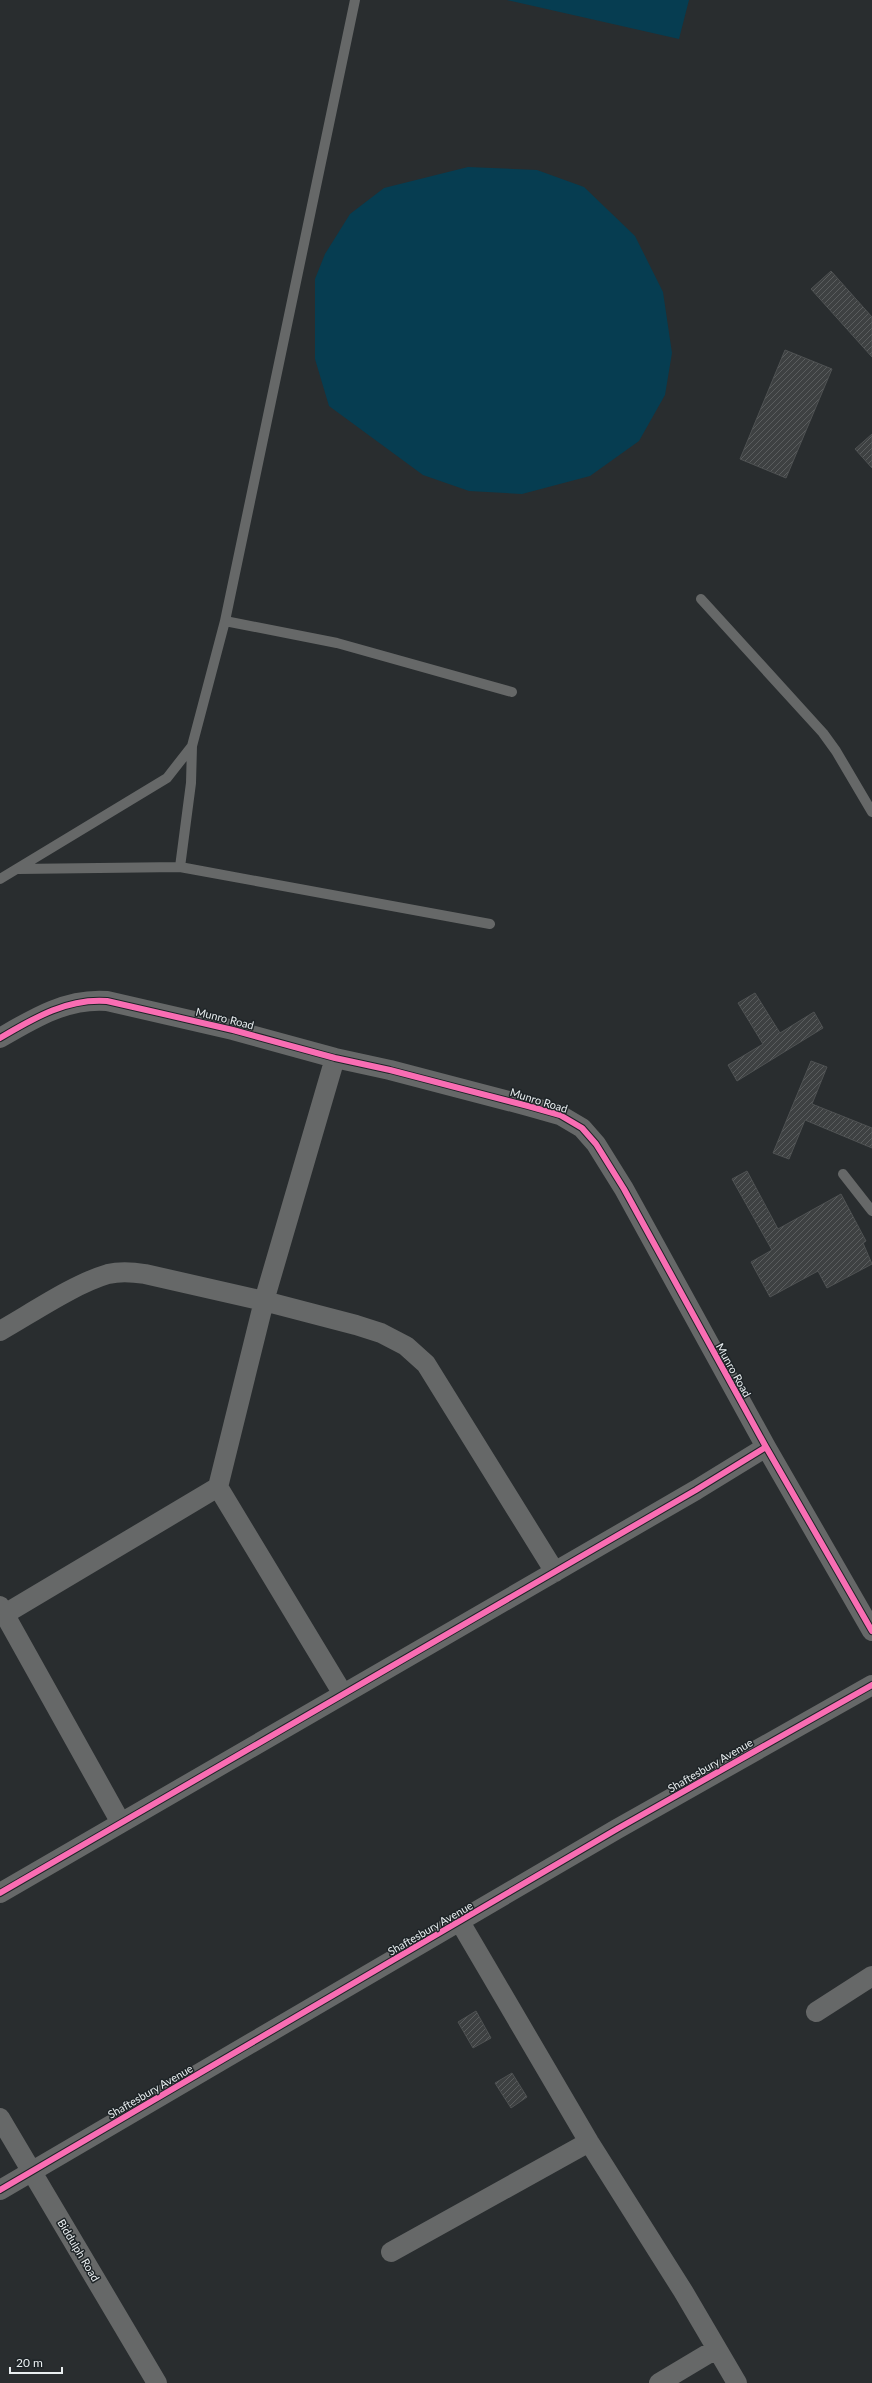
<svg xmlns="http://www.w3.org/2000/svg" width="872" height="2383" font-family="Lato,sans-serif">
<defs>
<pattern id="building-hatch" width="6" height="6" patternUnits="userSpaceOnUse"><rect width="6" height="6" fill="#3e4142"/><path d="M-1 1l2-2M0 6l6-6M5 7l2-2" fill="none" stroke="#5a5d5e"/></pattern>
</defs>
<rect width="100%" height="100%" fill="#292d2f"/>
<path fill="#063d51" d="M507,0H689L679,39Z
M468,167L537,170L584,187L635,236L663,292L672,353L665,395L639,441L590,476L522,494L469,491L423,475L329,406L315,359V279L325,254L350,214L384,188Z"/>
<path fill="url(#building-hatch)" stroke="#4f5253" d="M831,271L872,317V357L811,289Z
M785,350L832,369L786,478L740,459Z
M872,434V468L855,449Z
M755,993L780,1033L814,1012L823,1028L737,1081L728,1065L763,1044L738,1003Z
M811,1061L827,1067L812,1104L872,1128V1148L805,1120L789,1159L773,1153Z
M747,1171L778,1229L841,1194L866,1241L863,1243L872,1264L827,1288L818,1271L770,1297L751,1262L772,1250L732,1179Z
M476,2011L491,2038L473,2048L458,2022Z
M512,2073L527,2097L511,2108L495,2083Z"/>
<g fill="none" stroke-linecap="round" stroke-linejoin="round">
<path stroke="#666868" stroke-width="10" d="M701,599L823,733L836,751L872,812
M225,621L337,643L512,692
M180,867L191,783L192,746
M18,869L180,867L490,924
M0,879L167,778L192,746L225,621L355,0
M843,1174L872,1211"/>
<path stroke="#666868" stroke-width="20" d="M0,1038C34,1018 67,998 107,1001L233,1030L335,1058L390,1070L528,1106L560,1115L582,1128L596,1144L624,1189L766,1447L872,1631
M0,1331C32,1313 74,1284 108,1274C120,1271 133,1272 145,1274L264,1301L356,1325L381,1333L406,1346L426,1364L555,1572
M218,1487L264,1301L335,1058
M0,1606L121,1823
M5,1614L218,1487L343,1694
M0,1893L696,1490L766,1447
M460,1922L589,2142L683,2291L737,2383
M816,2012L872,1976
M0,2118L157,2383
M0,2190L617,1829L872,1685
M391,2252L589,2142
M659,2383L716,2349"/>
<g stroke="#1e2427" stroke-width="8">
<path id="cycleway" d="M0,1038C34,1018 67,998 107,1001L233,1030L335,1058L390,1070L528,1106L560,1115L582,1128L596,1144L624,1189L766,1447L872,1631
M0,1893L696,1490L766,1447
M0,2190L617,1829L872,1685"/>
</g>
<use href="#cycleway" stroke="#f96db3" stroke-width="6"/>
</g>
<g text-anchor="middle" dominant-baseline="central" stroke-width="3" stroke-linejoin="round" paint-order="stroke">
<g font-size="11" fill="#e9eef0" stroke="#1e2427">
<text transform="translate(225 1018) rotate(14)">Munro Road</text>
<text transform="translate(539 1100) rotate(17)">Munro Road</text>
<text transform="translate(734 1370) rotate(61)">Munro Road</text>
<text transform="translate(710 1765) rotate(-30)">Shaftesbury Avenue</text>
<text transform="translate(430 1928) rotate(-30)">Shaftesbury Avenue</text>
<text transform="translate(150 2091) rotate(-30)">Shaftesbury Avenue</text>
<text transform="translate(79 2250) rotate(59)">Biddulph Road</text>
</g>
</g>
<path d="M10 2367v6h52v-6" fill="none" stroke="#e9eef0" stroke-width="2"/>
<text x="16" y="2367" font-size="12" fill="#e9eef0" stroke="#1e2427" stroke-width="3" paint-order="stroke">20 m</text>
</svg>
